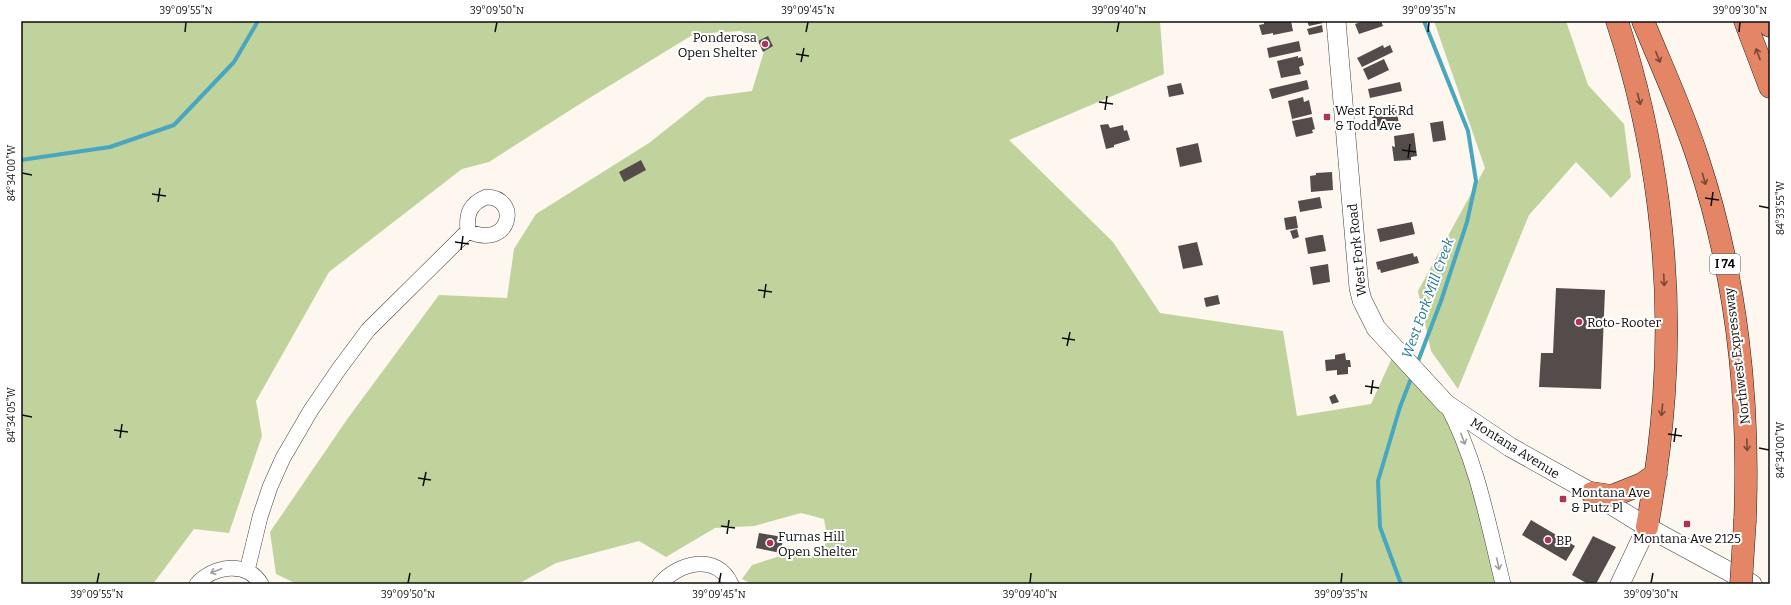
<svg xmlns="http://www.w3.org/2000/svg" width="1791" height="605" font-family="Bitter,serif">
<rect width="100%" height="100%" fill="#fdf7ef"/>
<path fill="#c0d39d" d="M21,21H1160L1164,74L1009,140L1113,242L1160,313L1283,331L1297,416L1371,404L1396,349L1446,404L1503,584H752L742,579L752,565L777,557L810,556L828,542L824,519L801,513L754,526L715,528L666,557L639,541L556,563L518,584H297L276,574L270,532L348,418L439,295L507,298L514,249L536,214L649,143L707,97L752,91L765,48L741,31L694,34L583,102L489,162L462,169L329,272L256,401L262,436L229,533L194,529L153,584H21Z
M1434,21H1566L1588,85L1624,124L1631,177L1611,198L1576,162L1529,215L1458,389L1431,351L1418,291L1485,168Z"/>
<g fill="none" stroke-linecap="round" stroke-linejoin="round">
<path stroke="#48a7be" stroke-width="4" d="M21,160L110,147L174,125L234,62L258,21
M1417,364L1441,301L1467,222L1476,181L1468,131L1424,21
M1401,584L1380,527L1378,481L1400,407L1412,376"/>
</g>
<path fill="#544c4b" d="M1264,21L1273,22L1291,21L1293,31L1273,35V33L1262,35L1259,25L1264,24Z
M1307,21H1322L1323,23L1309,26Z
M1364,21H1381L1383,26L1359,34L1355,24Z
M1322,25L1323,32L1309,35L1307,29Z
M768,36L773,46L763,52L758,41Z
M1299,41L1301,51L1269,58L1267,48Z
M1383,45L1384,48L1390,45L1393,52L1362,67L1357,58Z
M1298,56V58L1302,57L1304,65L1299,67L1301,74L1281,78L1277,61Z
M1384,59L1389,70L1368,80L1363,69Z
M1307,80L1309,89L1272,99L1269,89Z
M1400,82L1402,91L1370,98L1368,89Z
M1181,83L1184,94L1169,97L1167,86Z
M1303,97L1304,102L1309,100L1312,114L1292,119L1288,101Z
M1395,105L1399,123L1374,127L1371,110Z
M1312,117L1315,129L1312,130L1313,133L1296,137L1292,121Z
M1443,121L1446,140L1433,142L1430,123Z
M1108,124L1110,128L1123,125L1124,131L1127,130L1130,140L1114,145V147L1106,149L1100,125Z
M1414,133L1417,156L1411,157V160L1394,161L1392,146L1395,147L1394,136Z
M1198,143L1202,162L1180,167L1176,148Z
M641,160L646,170L624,182L619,172Z
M1332,172L1333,190L1311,192L1310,176L1316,175V173Z
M1320,197L1322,208L1300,212L1298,201Z
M1296,216L1298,228L1286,230L1284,218Z
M1412,222L1415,234L1380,242L1377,229Z
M1297,229L1299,237L1293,239L1290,231Z
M1320,235H1323L1326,251L1308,254L1305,238Z
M1197,242L1203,265L1183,269L1178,246Z
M1413,253L1414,257L1417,256L1419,263L1381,273L1380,269L1378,270L1376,262Z
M1328,264L1330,282L1313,285L1310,267Z
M1556,288L1605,290L1601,389L1539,387L1541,353H1553Z
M1218,295L1220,304L1206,307L1204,298Z
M1345,353L1346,360H1350L1351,367H1348V374L1337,375V370L1326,371L1325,360L1335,359V355Z
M1335,394L1339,402L1332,404L1329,397Z
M1531,520L1575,546L1566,561L1522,535Z
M759,533L783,537L781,553L756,548Z
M1593,536L1616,547L1596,584H1588L1572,575Z"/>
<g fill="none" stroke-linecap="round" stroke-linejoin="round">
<g stroke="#404040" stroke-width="16">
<path id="minor" d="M486,197C521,197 511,251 468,231C466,213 470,204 486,197Z
M1447,405C1477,461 1488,523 1503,584
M247,571L260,517L270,487L283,458L311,410L339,369L368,330L468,231
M197,584C213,566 247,560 261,584
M660,584C679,562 717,553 731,584"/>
</g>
<g stroke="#404040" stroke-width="20">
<path id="tertiary" d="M1336,21L1359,288L1362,300L1376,328L1446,404L1510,447L1592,493L1647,527L1752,584
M1620,584L1647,527"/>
</g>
<g stroke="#1e1e1e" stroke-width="23">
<path id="motorway" d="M1617,21C1656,139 1673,271 1664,395C1661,439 1655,483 1647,527
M1643,21C1662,67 1683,112 1698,159C1736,274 1750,399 1745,520
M1745,21L1770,87
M1768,21L1770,26
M1592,493L1612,496L1642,484L1656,474"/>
</g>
<use href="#minor" stroke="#fff" stroke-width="15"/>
<use href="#tertiary" stroke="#fff" stroke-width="19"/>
<use href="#motorway" stroke="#e48565" stroke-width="22"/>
<g stroke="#1e1e1e" stroke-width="23" stroke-linecap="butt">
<path id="motorway-bridge" d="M1741,584L1745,520"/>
</g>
<use href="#motorway-bridge" stroke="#e48565" stroke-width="22"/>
</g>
<defs><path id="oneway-shaft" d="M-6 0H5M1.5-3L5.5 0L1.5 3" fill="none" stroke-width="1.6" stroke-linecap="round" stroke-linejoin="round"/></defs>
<g stroke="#784939">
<use href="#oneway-shaft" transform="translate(1758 54) rotate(-110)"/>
<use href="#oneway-shaft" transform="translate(1658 57) rotate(68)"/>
<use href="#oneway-shaft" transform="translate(1639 99) rotate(75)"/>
<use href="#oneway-shaft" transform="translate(1704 179) rotate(74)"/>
<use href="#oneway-shaft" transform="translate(1664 280) rotate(87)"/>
<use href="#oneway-shaft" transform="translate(1662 410) rotate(96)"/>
<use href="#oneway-shaft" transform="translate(1747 445) rotate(88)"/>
</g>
<g stroke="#9e9e9e">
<use href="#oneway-shaft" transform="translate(1463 439) rotate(69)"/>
<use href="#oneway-shaft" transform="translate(1498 564) rotate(77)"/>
<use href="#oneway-shaft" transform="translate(216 571) rotate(159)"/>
</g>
<path fill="none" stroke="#0d0d0d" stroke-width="1.5" d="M185,32L186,22M495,32L497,22M806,32L808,22M1117,32L1119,22M1428,32L1429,22M1739,32L1740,22M796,54L809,56M801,62L804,48M1099,102L1113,104M1105,110L1107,96M1402,150L1416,152M1408,158L1410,144M22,173L32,175M152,194L166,196M1705,198L1719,200M158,202L160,188M1711,206L1713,192M1759,206L1769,208M455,242L469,244M461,250L463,236M758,290L772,292M764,298L766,284M1062,338L1075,340M1067,346L1070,332M1365,386L1379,388M1371,394L1373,380M22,415L32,417M114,430L128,432M1668,434L1682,436M120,438L122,424M1674,442L1676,428M1759,448L1769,450M418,478L431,480M423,486L426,472M721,526L735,528M727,534L729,520M97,583L99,573M408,583L410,573M719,583L721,573M1030,583L1031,573M1341,583L1342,573M1651,583L1653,573"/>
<g fill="#ae3453" stroke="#fff" stroke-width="1.5">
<circle cx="765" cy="44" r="4"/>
<rect x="1323" y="113" width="8" height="8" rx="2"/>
<circle cx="1579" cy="322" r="4"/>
<rect x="1559" y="495" width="8" height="8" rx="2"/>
<rect x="1683" y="520" width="8" height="8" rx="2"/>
<circle cx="1548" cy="540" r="4"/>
<circle cx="770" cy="543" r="4"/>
</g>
<g text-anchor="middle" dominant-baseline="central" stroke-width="4" stroke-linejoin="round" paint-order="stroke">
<rect fill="#fff" stroke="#565656" stroke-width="1" x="1710" y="254" width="30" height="20" rx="3"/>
<g font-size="12" font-weight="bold" fill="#0d0d0d">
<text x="1725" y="264">I 74</text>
</g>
<g font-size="13" fill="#0d0d0d" stroke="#fff" text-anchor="start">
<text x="757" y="37" text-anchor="end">Ponderosa<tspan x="757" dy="15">Open Shelter</tspan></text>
<text x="1335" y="110">West Fork Rd<tspan x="1335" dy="15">&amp; Todd Ave</tspan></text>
<text x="1587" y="322">Roto-Rooter</text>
<text x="1571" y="492">Montana Ave<tspan x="1571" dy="15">&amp; Putz Pl</tspan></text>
<text x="778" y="536">Furnas Hill<tspan x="778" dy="15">Open Shelter</tspan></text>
<text x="1687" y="538" text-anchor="middle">Montana Ave 2125</text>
<text x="1556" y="540">BP</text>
</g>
<g font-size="13" fill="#0d0d0d" stroke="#fff">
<text transform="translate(1357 250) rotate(-96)">West Fork Road</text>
<text transform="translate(1737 356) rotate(-97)">Northwest Expressway</text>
<text transform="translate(1515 448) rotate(32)">Montana Avenue</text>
</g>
<g font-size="14" font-style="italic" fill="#247891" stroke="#fff">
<text transform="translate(1428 298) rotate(-70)">West Fork Mill Creek</text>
</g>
</g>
<rect width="1791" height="605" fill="none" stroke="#ffffff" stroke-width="44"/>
<rect x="22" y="22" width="1747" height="561" fill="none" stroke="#0d0d0d" stroke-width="1.5"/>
<g font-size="10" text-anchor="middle" fill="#0d0d0d">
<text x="186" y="14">39°09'55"N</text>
<text x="497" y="14">39°09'50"N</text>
<text x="808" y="14">39°09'45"N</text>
<text x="1119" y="14">39°09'40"N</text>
<text x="1429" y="14">39°09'35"N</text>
<text x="1740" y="14">39°09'30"N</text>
<text transform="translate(11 173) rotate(-90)" y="4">84°34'00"W</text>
<text transform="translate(1780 208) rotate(-90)" y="4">84°33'55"W</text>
<text transform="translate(11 415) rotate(-90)" y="4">84°34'05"W</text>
<text transform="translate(1780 450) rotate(-90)" y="4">84°34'00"W</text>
<text x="97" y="598">39°09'55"N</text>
<text x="408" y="598">39°09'50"N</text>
<text x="719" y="598">39°09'45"N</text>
<text x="1030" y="598">39°09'40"N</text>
<text x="1341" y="598">39°09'35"N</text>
<text x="1651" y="598">39°09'30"N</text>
</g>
</svg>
